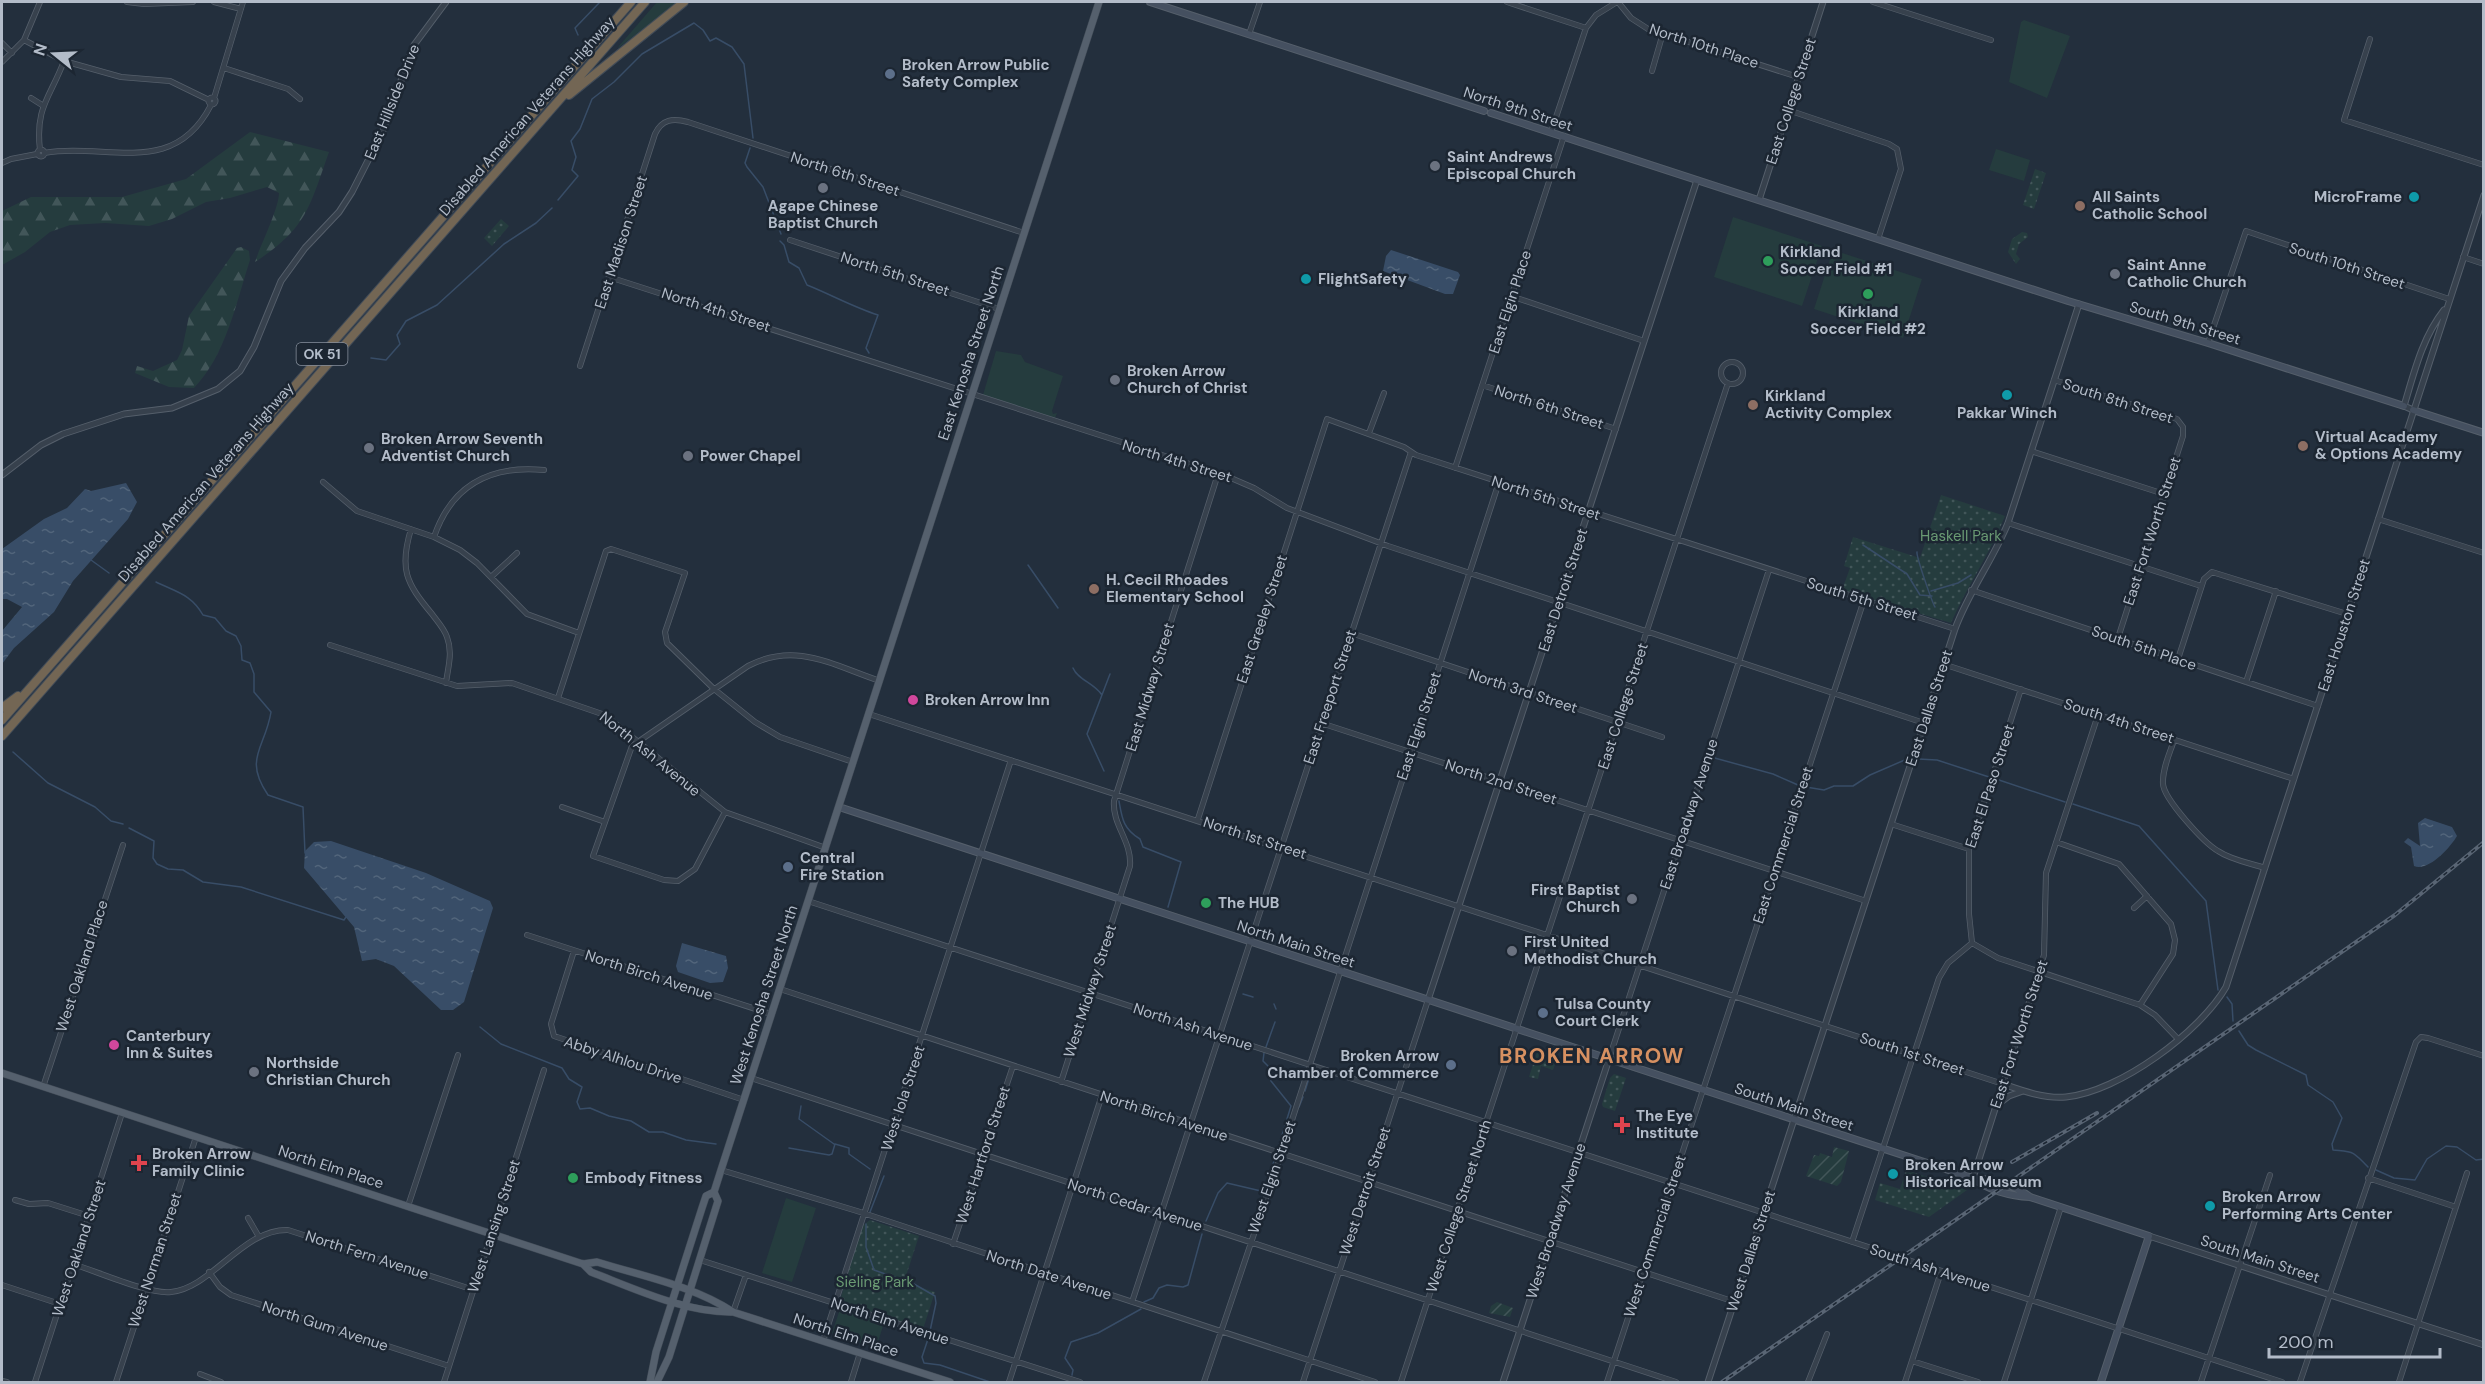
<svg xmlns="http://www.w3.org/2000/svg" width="2485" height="1384" font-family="'DM Sans',sans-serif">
<defs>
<pattern id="forest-firs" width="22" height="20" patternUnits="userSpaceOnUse" patternTransform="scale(1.5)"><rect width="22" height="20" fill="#253c3e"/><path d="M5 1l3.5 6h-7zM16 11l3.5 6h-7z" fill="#425659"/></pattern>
<pattern id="park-dots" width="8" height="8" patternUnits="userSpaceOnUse" patternTransform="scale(1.5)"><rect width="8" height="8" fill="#253c3e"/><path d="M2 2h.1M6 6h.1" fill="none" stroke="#425659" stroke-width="1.8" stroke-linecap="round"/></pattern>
<pattern id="garden-furrows" width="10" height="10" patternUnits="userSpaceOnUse" patternTransform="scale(1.5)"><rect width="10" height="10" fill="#253c3e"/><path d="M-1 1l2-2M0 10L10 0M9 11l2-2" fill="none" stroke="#425659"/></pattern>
<pattern id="water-ripples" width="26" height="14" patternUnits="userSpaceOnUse" patternTransform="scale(1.5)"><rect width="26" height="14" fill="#384d67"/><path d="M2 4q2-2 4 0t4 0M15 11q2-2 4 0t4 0" fill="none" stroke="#52657b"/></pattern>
</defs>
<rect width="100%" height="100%" fill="#232f3d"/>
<path fill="#253c3e" d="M657,2H679L618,48L619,46Z
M2024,20L2070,36L2047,98L2009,82L2021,22Z
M1996,149L2030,160L2024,181L1989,170Z
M1733,217L1822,246L1802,306L1714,277Z
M1833,250L1922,279L1903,338L1814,309Z
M996,351L1021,355L1025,362L1063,376L1052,411L1053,414L1057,413L1055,418L983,395Z
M786,1198L816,1208L792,1282L762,1273Z
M840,1309L884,1323L876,1348L832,1333Z"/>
<path fill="url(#forest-firs)" d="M250,132L329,152C309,208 307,228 255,262C261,244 279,208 279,193L267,187L230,198L206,202L172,219L149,226L105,223L70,225L50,232L25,252L2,265V211L31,197H122L186,179Z
M241,247L249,251L250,260C236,303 226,355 194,388L169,387L135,373L137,366L153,371L177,360L182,350L189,316L237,248Z"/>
<path fill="url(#park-dots)" d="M2035,169L2046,173L2034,209L2023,205Z
M501,219L509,226L492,246L484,238Z
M2022,232L2027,233L2028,237L2019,244L2016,254L2020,259L2016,264L2008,252L2012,239Z
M1941,495L2005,516C1990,554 1967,586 1951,623L1842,590L1850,568L1844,566L1853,537L1920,558Z
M1538,1049L1558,1056L1553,1070L1541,1066L1538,1079L1529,1077Z
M1614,1074L1626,1078L1615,1111L1603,1107L1602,1104L1610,1078Z
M1906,1170L1967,1190L1929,1217L1875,1200L1880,1183L1900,1189Z
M870,1220L919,1236L904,1282L935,1292L923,1329L842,1302L841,1297L862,1226Z"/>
<path fill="url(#garden-furrows)" d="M1834,1147L1849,1151L1841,1182L1837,1186L1806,1176L1814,1155L1819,1156L1820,1153L1832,1157Z
M1497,1302L1513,1308L1510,1317L1489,1313L1491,1306Z"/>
<path fill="url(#water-ripples)" d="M1391,250L1458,272L1460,275L1453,294H1445L1383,271L1386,256Z
M126,483L137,502L128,519L73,581L54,612L14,648L2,664V631L22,607L7,599H2V549L44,519L67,508L85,489L91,491Z
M2425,818L2452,827L2457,836C2450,848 2428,872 2414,866L2411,847L2404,842L2408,838L2420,846L2418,823Z
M331,841L426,873L490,901L493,908L464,1002L453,1010H441L394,966L376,959L362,961L354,927L304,868L305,851L314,842Z
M682,943L726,956L728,968L723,982L710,983L678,972L676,966Z"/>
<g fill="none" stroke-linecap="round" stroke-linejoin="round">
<path stroke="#384d67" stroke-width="1.5" d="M578,35L575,28L600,2
M750,148L745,163L747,167L763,187L781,234
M558,200L578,176L572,170L576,157L571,141L580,129L592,99L614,82L642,54L694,23L703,30L710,41L716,38L732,47L744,64L753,138
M780,241L784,245L789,262L799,268L807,285C832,295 853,307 878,315L866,348L869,353
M371,358L386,360L400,344L397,335L406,321L437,305L504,244L536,223L552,208
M1863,545L1907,574L1920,595L1932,596
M1917,552C1916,556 1932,602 1935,607
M91,560L109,573
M1028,565L1058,608
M156,582C176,592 191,594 203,615L215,618L226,631L236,636L241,646L242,660L250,663L254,674V692L271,712C265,749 243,758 268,795L303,807L305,853
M1931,591L1958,583L1971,575
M1073,668C1078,680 1094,683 1102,695
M13,752L48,783L95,807L111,821L123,824
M1711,757L1773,774L1798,785
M1918,759L1937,760L1989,777
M1104,771L1087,734L1110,674
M1996,779L2065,802
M1806,787L1824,790L1834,786H1853L1870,775L1907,759
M1119,801C1122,818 1123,829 1140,839L1143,847L1181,862L1168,907
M2073,804L2139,826L2206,901L2218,990
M129,828L154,841L153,858L157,864L168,869L183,870L203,882L241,887L344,920L346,917
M1243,994L1253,997
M2227,997L2232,1004L2233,1021
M1274,1004L1276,1009
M480,1027L501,1044L562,1068L569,1079L582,1087L577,1102L580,1109L590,1108L609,1116L631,1121L649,1132H663L686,1140L716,1144
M2239,1031L2248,1045L2256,1050L2306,1075L2308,1085L2333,1102L2342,1118L2332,1144L2333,1150C2353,1152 2352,1150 2368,1167
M1266,1047L1275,1022
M1305,1091L1310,1075
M801,1106L799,1119L834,1144
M1299,1107L1303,1097
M789,1148L829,1155L832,1154L835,1144L849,1148V1154L870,1169
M2376,1170L2394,1178L2415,1180L2427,1159L2446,1146L2457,1147L2476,1160L2484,1159
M870,1212L884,1176
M1206,1221L1218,1193L1227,1183L1261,1191L1266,1187L1291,1106L1271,1081L1268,1066L1263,1061L1264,1053
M866,1224V1247L874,1270L914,1284L935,1296L936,1303L930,1331
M1144,1302L1153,1298L1159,1288L1167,1285L1183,1287L1188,1285L1202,1234
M928,1339L922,1357L924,1363L940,1365L990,1382
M1072,1375L1073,1370L1065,1358L1071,1342L1098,1333L1141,1309
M1071,1382H1072"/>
<g stroke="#555f6b" stroke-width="6">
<path id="minor" d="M127,2L144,4L193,2
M214,2L241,9
M1507,2L1586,28
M1618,2L1631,18L1648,29L1798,77
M1873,2L1991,40
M1249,34L1260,2
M2370,39L2344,120L2484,165
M24,40L64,61L121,77L170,81L209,100
M2,43L12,53
M2,62L24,40L40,2
M224,68L288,89L300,99
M1652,71L1663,33
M208.5 101a3.5 3.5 0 1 1 7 0a3.5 3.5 0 1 1-7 0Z
M31,98L42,105
M214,98L243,2
M1788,110L1889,144L1897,149L1901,169L1878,239
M1551,132L1586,28L1596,15L1617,2
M37.5 153a3.5 3.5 0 1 1 7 0a3.5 3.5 0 1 1-7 0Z
M40,150C35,107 50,98 64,61
M44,153C107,142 173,179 211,105
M2,163L11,159L37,154
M790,240L999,309
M2463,257L2484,264
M609,277L1224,475L1254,488L1287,508L1388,546L1924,723
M1511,296L1644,341
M2208,343L2246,231L2449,299
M1721 373a11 11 0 1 1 22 0a11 11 0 1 1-22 0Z
M580,366L655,134C662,119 673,118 688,122L1024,233
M2054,380L2177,419L2183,427V436L2118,638
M1482,385L1616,429
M1369,433L1384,393
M2031,451L2164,494
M1455,468L1564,136
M323,482L357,511L434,537L460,550L477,563L527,614L579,633
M2378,519L2484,553
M2008,523L2201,586
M411,529C399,569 406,583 432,614C437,621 444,628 447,637C453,653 448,667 446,683
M434,537C452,484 491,465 544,470
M491,577L517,553
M1971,590L2318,706
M1351,633L1662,737
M330,645L457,686L512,683L605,715L725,812L826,848
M2178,659L2204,579L2212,572L2347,614
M1943,664L2294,779
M2246,682L2276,591
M558,698L606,551L611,549L685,573L665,632L667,643L714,689L755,722L780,737L853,762
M869,714L2003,1084L2044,955L2046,873L2098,715
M1321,723L1866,901
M2174,740C2170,753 2162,769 2163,784C2164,799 2204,843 2218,851C2231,860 2250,863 2265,868
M562,807L605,822
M725,812L695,869L678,881L664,880L593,856L632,746L748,666C796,641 832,665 880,681
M1198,819L1327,419L1404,447L1416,455L1955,629
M1891,824L1969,849
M2056,842L2119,864L2171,924L2175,940L2173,954L2140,1005
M808,901L2282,1382
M2134,908L2147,896
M527,935L771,1014
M1972,943L1998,958L2140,1005L2155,1015L2178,1039
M574,951L551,1024L554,1036L744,1100
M780,989L1735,1302
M1609,1059L1769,570
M751,1078L1676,1382
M1061,1082L1130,866C1132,841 1112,825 1114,801L1218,474
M43,1087L123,845
M721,1170L857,1211L1375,1382
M2368,1178L2456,1207
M15,1200L29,1204L48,1203L89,1216
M408,1206L458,1055
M248,1218L259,1237
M1852,1242L1939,978L1948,963L1972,943L1969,914V849L2021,689
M953,1244L1013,1066
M700,1260L1080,1382
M73,1264C96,1271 150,1295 171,1292C212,1288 242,1229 288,1230L474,1290
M209,1272L220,1287L231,1295L449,1366
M2,1285L60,1304
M1132,1302L1411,452
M733,1312L746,1275
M823,1341L1011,760
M1912,1361L1978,1382
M200,1374L221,1382
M2,1381L7,1382
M35,1382L122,1113
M116,1382L196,1137
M444,1382L544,1070
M851,1382L860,1353
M1009,1382L1102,1095
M1204,1382L1281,1154L1499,482
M1303,1382L1428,1000
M1401,1382L1728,383
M1607,1382L1864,600
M1808,1382L1827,1334
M1905,1382L1941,1272
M2004,1382L2061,1207
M2201,1382L2270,1175
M2300,1382L2416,1042L2421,1037L2428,1038L2484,1056
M2399,1382L2467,1173"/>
</g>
<g stroke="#555f6b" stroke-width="7">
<path id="tertiary" d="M1759,200L1823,2
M2413,410L2404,406C2414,373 2422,338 2444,310
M2,475L41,445L63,434L124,414L172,408L218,389L240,371L254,347L281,281L305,248L339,212L352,192L382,133L414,45L446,2
M1428,1000L1697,180
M1997,1105L2009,1096L2023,1091
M1973,1178L2003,1084C2023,1091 2045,1099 2066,1097C2119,1092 2200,1032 2226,987L2484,195
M2149,1236L2484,1345
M1503,1382L1609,1059
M1708,1382L1955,629C1969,591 1993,560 2008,523L2079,304"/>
</g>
<g stroke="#555f6b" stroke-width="8">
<path id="secondary" d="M1150,2L1484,111
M1491,113L2068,301L2208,343L2404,406
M2413,410L2484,433
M839,807L1973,1178C1993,1179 2013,1184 2030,1197
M1973,1178C1987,1190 2011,1196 2030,1197L2149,1236L2101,1382"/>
</g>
<g stroke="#404a56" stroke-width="8">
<path id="primary" d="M2,1073L583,1264L597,1262C642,1276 694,1286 733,1312L950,1382
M583,1264L591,1272C635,1289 686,1313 733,1312
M650,1382L656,1352L702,1208L706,1196L714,1192
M657,1382L669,1357L718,1201L714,1192L721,1170L1099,2"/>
</g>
<g stroke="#424c58" stroke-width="10">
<path id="motorway" d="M569,95L684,2
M2,708L18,696
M2,720L631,2
M2,736L645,2"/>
</g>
<use href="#minor" stroke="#37414d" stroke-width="4.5"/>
<use href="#tertiary" stroke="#37414d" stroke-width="5"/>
<use href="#secondary" stroke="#455060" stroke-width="6"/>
<use href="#primary" stroke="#55606d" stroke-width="7"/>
<use href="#motorway" stroke="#736654" stroke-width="8"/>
<g stroke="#596574" stroke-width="4">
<path id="rail" d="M2012,1162L2097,1113
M1722,1382L2395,915L2484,842"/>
</g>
<use href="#rail" stroke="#1c2632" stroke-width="1.5" stroke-dasharray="4.5" stroke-linecap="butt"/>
</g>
<g fill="#5c6f8a" stroke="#1c2632" stroke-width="2">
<circle cx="890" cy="74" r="6"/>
<circle cx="788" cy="867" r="6"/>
<circle cx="1543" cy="1013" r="6"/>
<circle cx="1451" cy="1065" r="6"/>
</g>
<g fill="#6b7280" stroke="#1c2632" stroke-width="2">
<circle cx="1435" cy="166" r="6"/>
<circle cx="823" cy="188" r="6"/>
<circle cx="2115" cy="274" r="6"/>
<circle cx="1115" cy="380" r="6"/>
<circle cx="369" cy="448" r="6"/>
<circle cx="688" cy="456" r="6"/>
<circle cx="1632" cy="899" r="6"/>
<circle cx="1512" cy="951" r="6"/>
<circle cx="254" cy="1072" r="6"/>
</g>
<g fill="#0f9aa8" stroke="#1c2632" stroke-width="2">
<circle cx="2414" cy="197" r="6"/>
<circle cx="1306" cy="279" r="6"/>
<circle cx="2007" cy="395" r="6"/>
<circle cx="1893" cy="1174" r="6"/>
<circle cx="2210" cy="1206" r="6"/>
</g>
<g fill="#8d6e63" stroke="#1c2632" stroke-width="2">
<circle cx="2080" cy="206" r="6"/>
<circle cx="1753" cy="405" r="6"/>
<circle cx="2303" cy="446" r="6"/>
<circle cx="1094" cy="589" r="6"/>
</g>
<g fill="#2e9e5b" stroke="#1c2632" stroke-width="2">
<circle cx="1768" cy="261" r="6"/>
<circle cx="1868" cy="294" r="6"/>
<circle cx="1206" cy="903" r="6"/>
<circle cx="573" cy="1178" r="6"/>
</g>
<g fill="#d1479c" stroke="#1c2632" stroke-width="2">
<circle cx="913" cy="700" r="6"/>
<circle cx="114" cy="1045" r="6"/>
</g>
<g fill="#e0444e" stroke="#1c2632" stroke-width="2">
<path d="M1619 1116h6v6h6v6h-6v6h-6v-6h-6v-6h6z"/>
<path d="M136 1154h6v6h6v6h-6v6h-6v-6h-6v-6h6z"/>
</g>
<g text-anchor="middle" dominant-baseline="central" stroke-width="5" stroke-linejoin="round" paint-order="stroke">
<rect fill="#1c2632" stroke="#868f9c" stroke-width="1.5" x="296.5" y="343" width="51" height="22" rx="4.5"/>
<g font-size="14" font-weight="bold" fill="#b3bcc9">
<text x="322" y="354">OK 51</text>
</g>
<g font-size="15" fill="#b3bcc9" stroke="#1c2632">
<text transform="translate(1704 46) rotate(18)">North 10th Place</text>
<text transform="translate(1791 101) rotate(-72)">East College Street</text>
<text transform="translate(392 102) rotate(-68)">East Hillside Drive</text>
<text transform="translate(1518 109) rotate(18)">North 9th Street</text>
<text transform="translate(527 116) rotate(-49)">Disabled American Veterans Highway</text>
<text transform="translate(845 174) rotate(18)">North 6th Street</text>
<text transform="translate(621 242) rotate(-72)">East Madison Street</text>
<text transform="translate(2347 266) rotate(18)">South 10th Street</text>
<text transform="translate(895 274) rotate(18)">North 5th Street</text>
<text transform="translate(1510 302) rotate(-72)">East Elgin Place</text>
<text transform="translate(716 310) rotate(18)">North 4th Street</text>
<text transform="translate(2185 323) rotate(17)">South 9th Street</text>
<text transform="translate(971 353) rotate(-72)">East Kenosha Street North</text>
<text transform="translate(2118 401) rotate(18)">South 8th Street</text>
<text transform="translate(1549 407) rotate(18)">North 6th Street</text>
<text transform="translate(1177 461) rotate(17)">North 4th Street</text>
<text transform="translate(206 482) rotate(-49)">Disabled American Veterans Highway</text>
<text transform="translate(1546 498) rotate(18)">North 5th Street</text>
<text transform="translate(2152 531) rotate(-72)">East Fort Worth Street</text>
<text transform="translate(1563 590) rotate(-72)">East Detroit Street</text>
<text transform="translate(1862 599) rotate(17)">South 5th Street</text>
<text transform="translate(1262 619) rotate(-72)">East Greeley Street</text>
<text transform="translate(2344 625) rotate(-72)">East Houston Street</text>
<text transform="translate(2144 648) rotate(19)">South 5th Place</text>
<text transform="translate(1150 687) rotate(-73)">East Midway Street</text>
<text transform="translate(1523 691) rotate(18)">North 3rd Street</text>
<text transform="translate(1330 697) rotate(-72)">East Freeport Street</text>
<text transform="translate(1623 706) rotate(-72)">East College Street</text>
<text transform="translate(1929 708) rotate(-72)">East Dallas Street</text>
<text transform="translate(2119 721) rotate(18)">South 4th Street</text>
<text transform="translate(1419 726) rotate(-72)">East Elgin Street</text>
<text transform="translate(650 754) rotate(39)">North Ash Avenue</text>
<text transform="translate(1501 782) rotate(18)">North 2nd Street</text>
<text transform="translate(1990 786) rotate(-72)">East El Paso Street</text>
<text transform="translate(1689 814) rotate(-72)">East Broadway Avenue</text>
<text transform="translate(1255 838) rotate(18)">North 1st Street</text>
<text transform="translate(1783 845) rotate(-72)">East Commercial Street</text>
<text transform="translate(1296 944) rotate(18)">North Main Street</text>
<text transform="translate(82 966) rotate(-72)">West Oakland Place</text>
<text transform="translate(649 975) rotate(18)">North Birch Avenue</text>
<text transform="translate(1090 991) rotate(-72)">West Midway Street</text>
<text transform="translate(764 995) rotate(-72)">West Kenosha Street North</text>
<text transform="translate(1193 1027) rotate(18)">North Ash Avenue</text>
<text transform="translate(2019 1034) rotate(-72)">East Fort Worth Street</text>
<text transform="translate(1912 1054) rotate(18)">South 1st Street</text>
<text transform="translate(623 1060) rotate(18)">Abby Alhlou Drive</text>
<text transform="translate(903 1098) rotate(-72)">West Iola Street</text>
<text transform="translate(1794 1107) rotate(18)">South Main Street</text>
<text transform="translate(1164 1116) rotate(18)">North Birch Avenue</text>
<text transform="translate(983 1155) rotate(-72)">West Hartford Street</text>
<text transform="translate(331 1167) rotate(18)">North Elm Place</text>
<text transform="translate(1272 1177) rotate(-71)">West Elgin Street</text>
<text transform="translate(1365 1191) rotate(-72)">West Detroit Street</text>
<text transform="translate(1135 1205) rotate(18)">North Cedar Avenue</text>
<text transform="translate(1459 1206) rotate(-72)">West College Street North</text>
<text transform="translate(1556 1221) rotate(-72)">West Broadway Avenue</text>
<text transform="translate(494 1226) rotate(-72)">West Lansing Street</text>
<text transform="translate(1655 1236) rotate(-72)">West Commercial Street</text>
<text transform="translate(79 1248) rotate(-72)">West Oakland Street</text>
<text transform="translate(1751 1251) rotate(-72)">West Dallas Street</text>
<text transform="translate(367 1255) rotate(18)">North Fern Avenue</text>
<text transform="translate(2260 1259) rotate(18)">South Main Street</text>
<text transform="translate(155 1260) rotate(-72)">West Norman Street</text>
<text transform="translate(1930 1268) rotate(18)">South Ash Avenue</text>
<text transform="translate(1049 1275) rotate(18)">North Date Avenue</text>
<text transform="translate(890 1321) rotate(18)">North Elm Avenue</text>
<text transform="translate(325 1326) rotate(18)">North Gum Avenue</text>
<text transform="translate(846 1335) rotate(18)">North Elm Place</text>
</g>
<g font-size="15" font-weight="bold" fill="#b3bcc9" stroke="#1c2632" text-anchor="start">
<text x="902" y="65">Broken Arrow Public<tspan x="902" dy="17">Safety Complex</tspan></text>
<text x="1447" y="157">Saint Andrews<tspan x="1447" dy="17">Episcopal Church</tspan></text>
<text x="2092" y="197">All Saints<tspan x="2092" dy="17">Catholic School</tspan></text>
<text x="2402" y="197" text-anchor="end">MicroFrame</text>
<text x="823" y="206" text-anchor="middle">Agape Chinese<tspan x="823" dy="17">Baptist Church</tspan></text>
<text x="1780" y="252">Kirkland<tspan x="1780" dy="17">Soccer Field #1</tspan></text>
<text x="2127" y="265">Saint Anne<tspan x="2127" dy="17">Catholic Church</tspan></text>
<text x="1318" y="279">FlightSafety</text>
<text x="1868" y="312" text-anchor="middle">Kirkland<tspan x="1868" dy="17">Soccer Field #2</tspan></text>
<text x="1127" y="371">Broken Arrow<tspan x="1127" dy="17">Church of Christ</tspan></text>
<text x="1765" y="396">Kirkland<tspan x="1765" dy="17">Activity Complex</tspan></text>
<text x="2007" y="413" text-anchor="middle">Pakkar Winch</text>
<text x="2315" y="437">Virtual Academy<tspan x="2315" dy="17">&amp; Options Academy</tspan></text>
<text x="381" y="439">Broken Arrow Seventh<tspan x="381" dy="17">Adventist Church</tspan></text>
<text x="700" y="456">Power Chapel</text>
<text x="1106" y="580">H. Cecil Rhoades<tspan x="1106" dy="17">Elementary School</tspan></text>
<text x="925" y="700">Broken Arrow Inn</text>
<text x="800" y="858">Central<tspan x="800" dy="17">Fire Station</tspan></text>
<text x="1620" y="890" text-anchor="end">First Baptist<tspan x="1620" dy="17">Church</tspan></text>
<text x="1218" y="903">The HUB</text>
<text x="1524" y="942">First United<tspan x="1524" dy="17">Methodist Church</tspan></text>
<text x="1555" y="1004">Tulsa County<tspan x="1555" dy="17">Court Clerk</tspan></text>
<text x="126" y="1036">Canterbury<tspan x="126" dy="17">Inn &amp; Suites</tspan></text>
<text x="1439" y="1056" text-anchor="end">Broken Arrow<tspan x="1439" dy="17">Chamber of Commerce</tspan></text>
<text x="266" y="1063">Northside<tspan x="266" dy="17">Christian Church</tspan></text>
<text x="1636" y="1116">The Eye<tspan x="1636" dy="17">Institute</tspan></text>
<text x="152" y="1154">Broken Arrow<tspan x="152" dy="17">Family Clinic</tspan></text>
<text x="1905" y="1165">Broken Arrow<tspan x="1905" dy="17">Historical Museum</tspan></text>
<text x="585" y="1178">Embody Fitness</text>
<text x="2222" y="1197">Broken Arrow<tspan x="2222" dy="17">Performing Arts Center</tspan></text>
</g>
<g font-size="15" fill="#6a9a73" stroke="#1c2632">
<text x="1961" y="536">Haskell Park</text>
<text x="875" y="1282">Sieling Park</text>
</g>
<g font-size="21" font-weight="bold" letter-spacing="1.5" fill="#d69061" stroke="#1c2632">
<text x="1592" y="1056">BROKEN ARROW</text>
</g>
</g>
<rect width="2485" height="1384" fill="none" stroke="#b3bcc9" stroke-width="6"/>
<g transform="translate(54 54) rotate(288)" stroke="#1c2632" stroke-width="4.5" paint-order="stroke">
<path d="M0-4.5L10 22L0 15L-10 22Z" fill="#b3bcc9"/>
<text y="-9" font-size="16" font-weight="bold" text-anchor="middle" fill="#b3bcc9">N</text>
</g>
<path d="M2269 1348v9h171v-9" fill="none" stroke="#b3bcc9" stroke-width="3"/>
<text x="2278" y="1348" font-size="18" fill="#b3bcc9" stroke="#1c2632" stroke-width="4.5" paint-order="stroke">200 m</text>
</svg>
